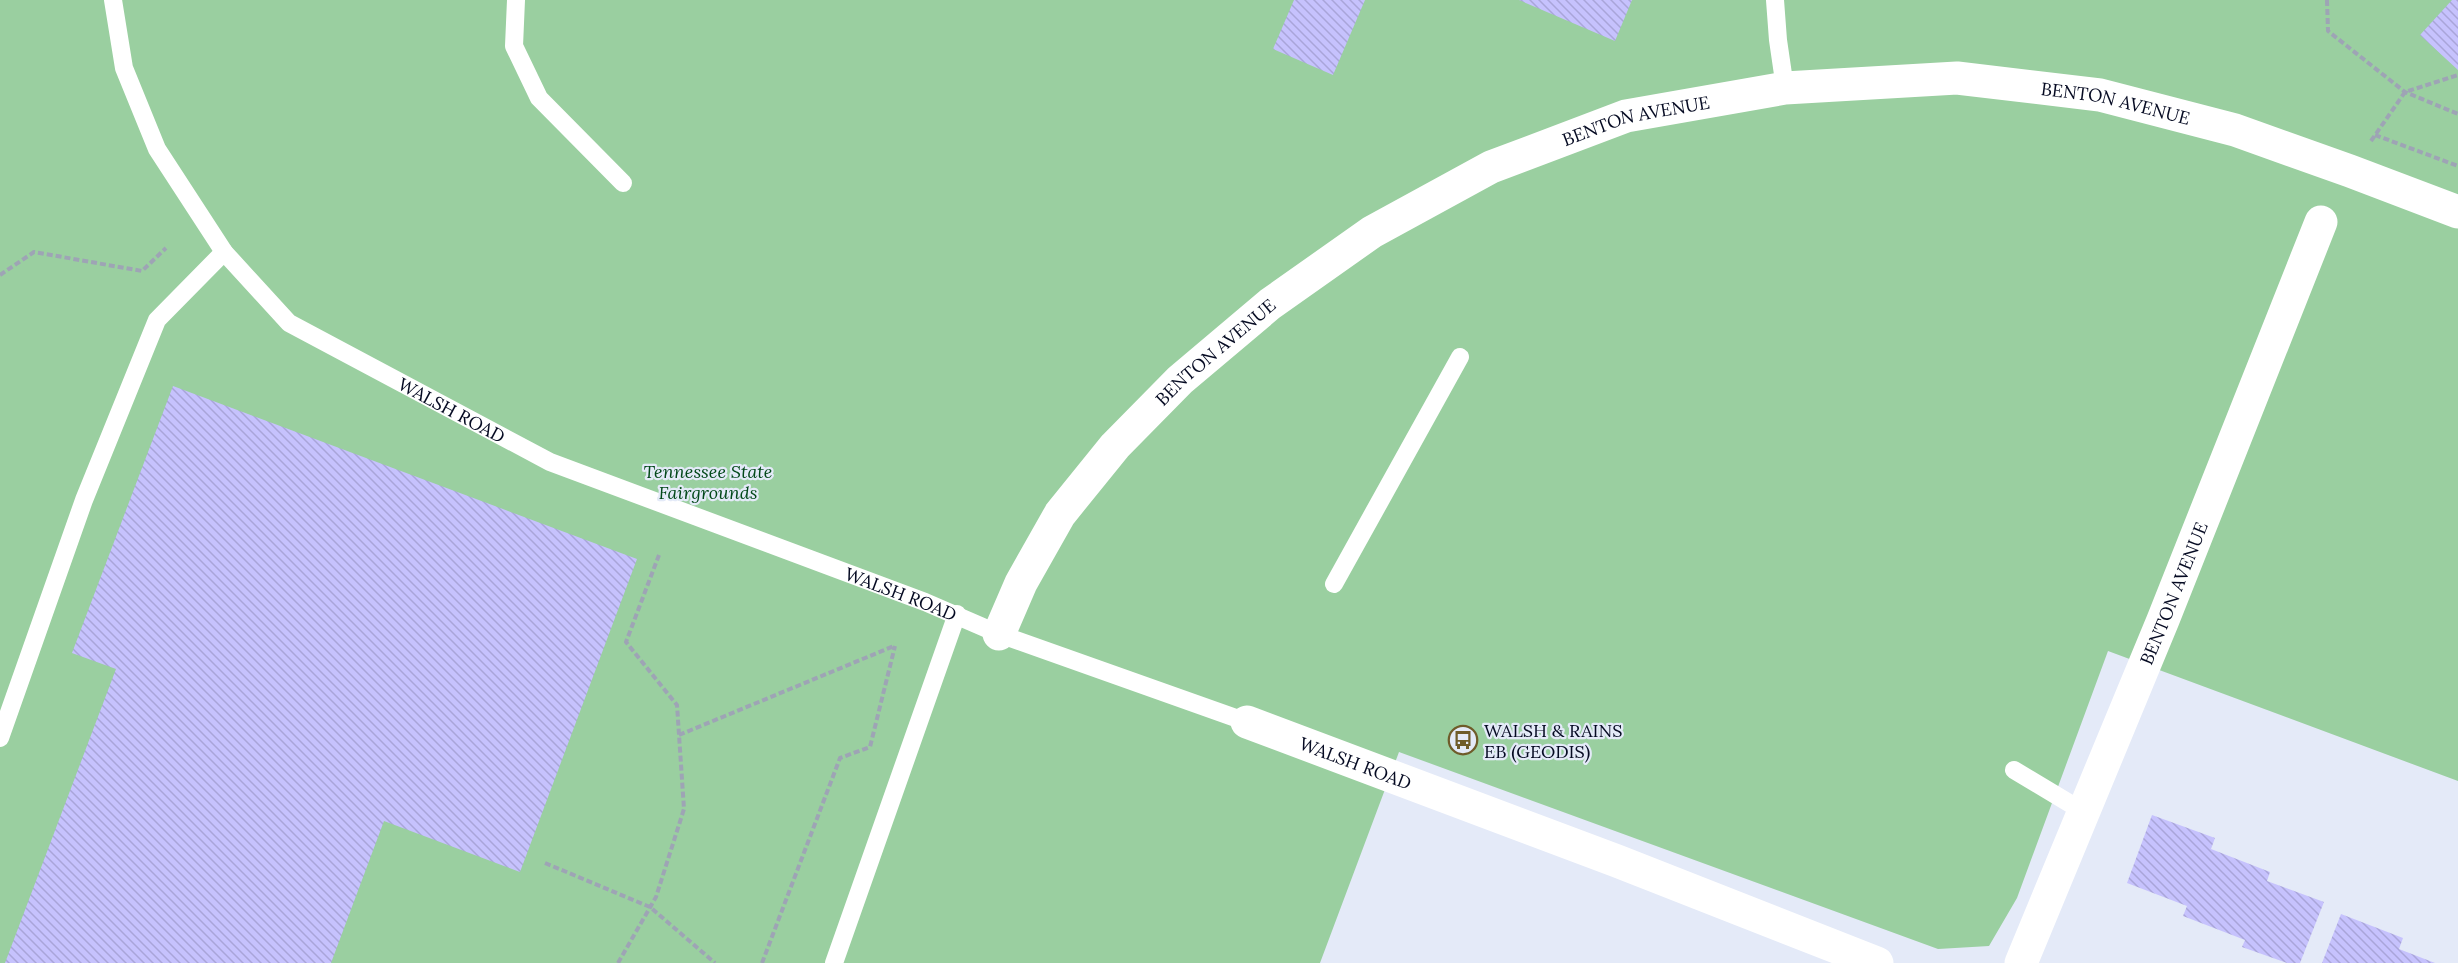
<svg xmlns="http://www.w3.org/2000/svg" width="2458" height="963" font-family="Lora,serif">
<defs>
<pattern id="building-back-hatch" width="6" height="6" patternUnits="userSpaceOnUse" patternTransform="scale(1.5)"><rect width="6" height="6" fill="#c6c2fd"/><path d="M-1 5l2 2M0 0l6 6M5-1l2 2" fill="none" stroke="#a9a5d9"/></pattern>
</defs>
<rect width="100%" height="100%" fill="#e4eaf8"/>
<path fill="#9acfa0" d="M0,0H2458V781L2108,651L2017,898L1989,946L1938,949L1399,752L1320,963H0Z"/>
<path fill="url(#building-back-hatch)" d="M1294,0H1365L1333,75L1273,49Z
M1519,0H1632L1615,41Z
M2452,0H2458V70L2420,35Z
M173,386L637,559L520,872L384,821L331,963H5L116,669L72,653Z
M2152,815L2215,838L2211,849L2270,872L2267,881L2324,902L2300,963H2287L2242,947L2245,940L2183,916L2187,906L2127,883Z
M2341,914L2403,938L2399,949L2435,963H2322Z"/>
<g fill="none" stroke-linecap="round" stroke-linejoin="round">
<path stroke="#9ea4b5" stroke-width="4" stroke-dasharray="6 3" stroke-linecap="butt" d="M2327,0L2328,31L2405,92L2458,114
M2375,135L2458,166
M2371,141L2405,92L2458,75
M0,275L34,252L142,271L166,248
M679,735L894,646
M545,863L650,907L715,963
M618,963L656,897L684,809L677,705L626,642L659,555
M762,963L840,758L870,747L895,646"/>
<g stroke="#fff" stroke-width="18">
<path id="s1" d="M113,0L124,68L157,149L224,252L289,323L550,462L925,602L999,634L1247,722"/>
<path d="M516,0L514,46L539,98L623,183"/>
<path d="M1775,0L1778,40L1785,88"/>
<path d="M1334,584L1460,357"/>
<path d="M0,738L84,500L157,320L224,252"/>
<path d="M2014,770L2084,812"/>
<path d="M834,963L957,614"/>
</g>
<g stroke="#fff" stroke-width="33">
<path id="s2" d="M999,634L1021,583L1060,514L1115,446L1180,380L1270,304L1372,232L1491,167L1626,116L1785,88L1957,78L2100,95L2235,130L2350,171L2458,212"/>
<path id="s3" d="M2021,963L2163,620L2321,222"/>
</g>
<path stroke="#fff" stroke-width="33" id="s4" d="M1247,722L1617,861L1877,963"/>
</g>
<defs>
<g id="bus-ring" transform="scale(1.5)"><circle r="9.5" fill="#e4eaf8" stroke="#6f5c2a" stroke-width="1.5"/><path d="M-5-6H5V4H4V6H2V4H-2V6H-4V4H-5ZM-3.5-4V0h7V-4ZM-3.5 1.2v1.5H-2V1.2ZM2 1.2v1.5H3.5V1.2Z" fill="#6f5c2a"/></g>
</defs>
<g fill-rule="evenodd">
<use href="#bus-ring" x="1463" y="740"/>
</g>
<g text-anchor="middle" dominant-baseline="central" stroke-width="4.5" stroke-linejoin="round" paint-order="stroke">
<g font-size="18" fill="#050a22" stroke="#e4eaf8">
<text stroke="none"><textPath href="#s2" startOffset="1332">BENTON AVENUE</textPath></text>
<text stroke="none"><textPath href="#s2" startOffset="846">BENTON AVENUE</textPath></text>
<text stroke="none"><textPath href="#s2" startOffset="360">BENTON AVENUE</textPath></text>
<text stroke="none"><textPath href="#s1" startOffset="560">WALSH ROAD</textPath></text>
<text stroke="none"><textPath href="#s1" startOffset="1046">WALSH ROAD</textPath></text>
<text stroke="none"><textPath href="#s3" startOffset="400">BENTON AVENUE</textPath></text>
<text stroke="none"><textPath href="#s4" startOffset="116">WALSH ROAD</textPath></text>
</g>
<g font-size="18" font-style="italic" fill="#024818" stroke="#e4eaf8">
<text x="708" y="471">Tennessee State<tspan x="708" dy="21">Fairgrounds</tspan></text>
</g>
<g font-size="18" fill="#050a22" stroke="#e4eaf8" text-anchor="start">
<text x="1484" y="730">WALSH &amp; RAINS<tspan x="1484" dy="21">EB (GEODIS)</tspan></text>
</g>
</g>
</svg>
